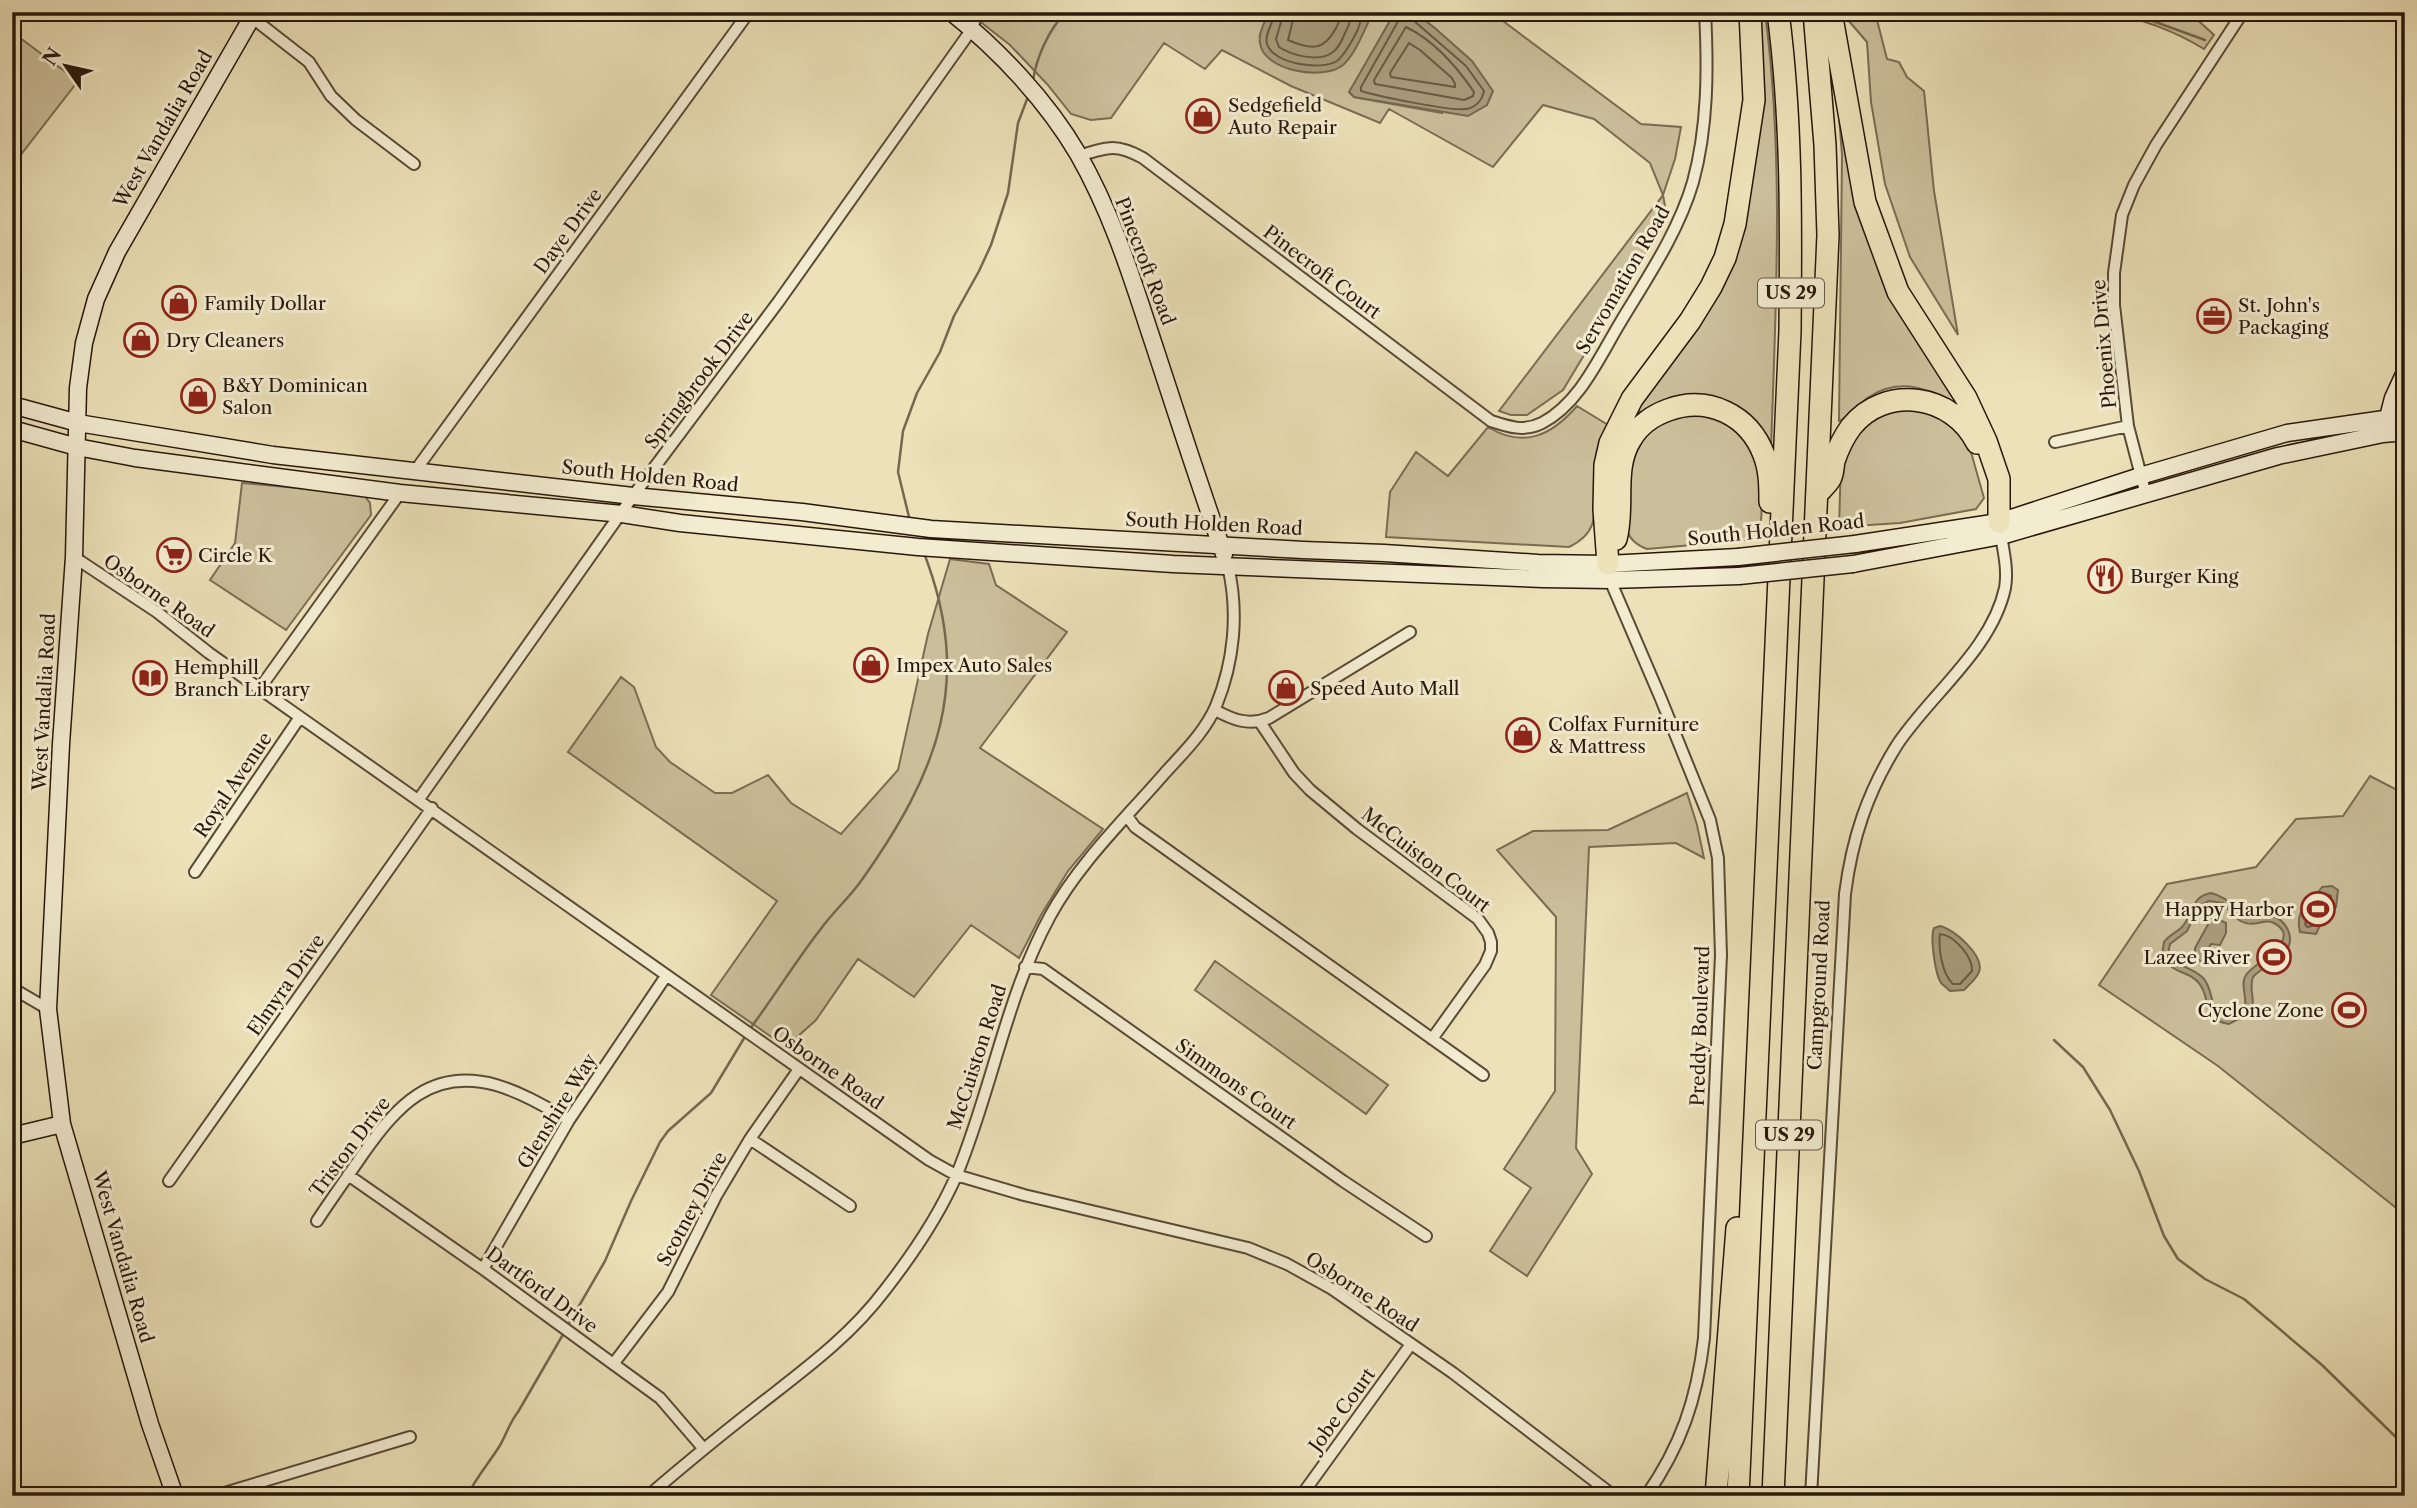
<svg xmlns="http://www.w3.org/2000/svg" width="2417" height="1508" font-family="'Libre Caslon Text',serif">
<rect width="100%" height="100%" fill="#ece1b8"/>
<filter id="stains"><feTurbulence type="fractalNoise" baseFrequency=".00286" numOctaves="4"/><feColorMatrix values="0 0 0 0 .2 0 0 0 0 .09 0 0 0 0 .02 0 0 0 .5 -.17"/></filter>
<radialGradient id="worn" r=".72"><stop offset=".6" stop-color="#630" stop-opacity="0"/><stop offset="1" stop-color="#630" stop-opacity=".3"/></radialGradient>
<path fill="#cbbf9b" stroke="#7a6c53" stroke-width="2" d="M984,12H1270L1260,35L1367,14L1364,12H1395L1350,93L1354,97L1442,113L1436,29L1414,12H1491L1641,124L1681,127L1675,159L1663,195L1667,217L1563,390L1527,415H1511L1499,411L1663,195L1650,163L1594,119L1543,105L1493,167L1389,109L1380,123L1291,86L1222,50L1205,69L1164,43L1111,118L1091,120L1071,114L1047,84L1010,45L982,23Z
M1758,12H1765C1784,157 1776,303 1771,448L1747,415L1643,414L1636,409L1724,272Z
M1846,12H1875L1887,59L1899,62L1907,77L1924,91L1934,191L1958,335L1910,257L1885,184L1871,102L1867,42L1847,19Z
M2113,12H2185L2201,23L2214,35L2204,49C2173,30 2147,22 2113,12Z
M12,32L78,81L12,166V133L16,129L12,112Z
M1836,77L1863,216L1962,410C1935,389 1900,376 1869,397C1860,403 1848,418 1839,421L1842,155Z
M1577,406L1608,425C1604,439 1597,454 1595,468C1590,502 1607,529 1569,547L1386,537L1390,492L1416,452L1448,476L1488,427C1524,449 1552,435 1577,406Z
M1889,408L1934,409L1967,438L1984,498L1976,509L1900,523L1839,527L1841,461L1867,419Z
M1696,409L1734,422L1764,470L1760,539L1647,549C1636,545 1628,538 1626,526C1623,505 1629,445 1646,431C1653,424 1685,414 1696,409Z
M242,483L363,494L370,503L371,515L286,630L210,580L235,543Z
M950,559L989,564L996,585L1067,632L980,748L1103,829L1068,871L1041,915L1019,958L971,925L914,997L858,959L816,1020L786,1047L711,995L777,901L568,752L621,677L634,687L656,747L670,762L715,793H732L768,775L791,803L841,834L898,770L928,634Z
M2370,776L2405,794V1215L2218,1066L2099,985L2167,884L2256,867L2296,819L2343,816Z
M1687,793L1697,825L1704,858L1676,843L1589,847L1576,1148L1592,1174L1527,1276L1490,1251L1531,1188L1504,1169L1555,1091L1556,917L1497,850L1533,831L1608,830Z
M1215,961L1388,1085L1366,1114L1195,990Z"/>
<path fill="#a99d7d" stroke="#75684f" stroke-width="2" fill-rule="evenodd" d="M1270,12H1364L1368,23C1361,37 1355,54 1343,65C1324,81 1263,71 1260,43C1258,33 1265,21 1270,12Z
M1395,12H1414L1436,29L1472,61L1493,91L1487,105L1468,116L1354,97L1349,92Z
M2332,886L2338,890L2336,907L2323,919L2316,934L2300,932C2294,908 2311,903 2322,887Z
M2211,893C2231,898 2231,909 2248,918C2255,918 2262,913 2269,915C2287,919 2297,939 2284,954C2275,963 2262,967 2253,977C2248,990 2257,1000 2250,1013L2229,1024C2199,1019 2213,998 2198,982C2186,969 2173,976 2162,954L2164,942C2169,935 2176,933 2182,927C2193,915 2191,896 2211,893ZM2209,901L2223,903C2233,915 2240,927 2258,923C2264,922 2268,920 2274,923C2305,940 2253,963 2246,975C2240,984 2247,996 2245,1007L2230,1017C2208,1016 2215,992 2204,979C2194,967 2177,968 2168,954L2170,944L2187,931L2199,906Z
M2215,918L2226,923V933L2220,945L2211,944L2207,951L2213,962H2201L2195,956V948L2211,919Z
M1940,926C1954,929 1985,956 1979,972C1977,978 1969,985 1964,990L1950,991C1947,988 1944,986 1941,983C1935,974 1930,937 1934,928Z"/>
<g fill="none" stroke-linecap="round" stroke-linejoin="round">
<path stroke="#685a44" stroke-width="2" d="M1275,12C1274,22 1264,34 1267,44C1273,64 1321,71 1337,61C1344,56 1358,32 1360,23C1360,23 1360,13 1360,12
M1284,12L1276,39L1279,47C1291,55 1319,63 1333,52C1339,48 1342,40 1345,33C1349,26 1351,21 1351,12
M1295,12L1288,40C1311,50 1324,51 1336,28C1339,22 1341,19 1340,12
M1401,12L1400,18L1361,87V91C1377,96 1449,111 1465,109C1476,108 1482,100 1484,91L1466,66L1413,20L1410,12
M1406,27C1433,40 1457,67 1474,92L1473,96L1464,100L1375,84L1374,80Z
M1409,43L1420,50L1452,78L1455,84V87L1391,77L1390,73Z
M2326,894L2331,896C2330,910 2316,913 2312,926L2307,927L2305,924C2309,908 2317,905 2326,894Z
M1940,934C1954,935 1973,957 1972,971L1960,984H1953C1942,974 1938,948 1940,934Z"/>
<path stroke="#75684f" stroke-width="2.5" d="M2128,12L2205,40
M1033,81C1036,58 1049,29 1066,12
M910,521L898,472L903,431L917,393L940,352L954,316L979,271L991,245L1008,193L1018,123L1029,94
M749,1030C774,997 795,962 820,930C832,913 849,898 861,881C938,772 974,683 924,553
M2054,1040L2083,1067L2110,1110L2139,1171L2164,1236L2178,1259L2205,1279L2244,1299L2322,1365L2405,1446
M568,1325L605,1261L631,1201L660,1142L668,1131L711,1093L746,1035
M467,1496C476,1478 488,1464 499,1447C506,1436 509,1423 518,1412L565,1331"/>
<g stroke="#594a36" stroke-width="14">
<path id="street" d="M245,12L309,62L331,96L356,120L414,164
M1079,156C1107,147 1116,143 1143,158L1491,421C1509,427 1524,432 1542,423C1579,404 1599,358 1620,323C1647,278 1678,233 1693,182C1708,127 1708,68 1705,12
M2055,442L2128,426
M415,471L749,12
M2146,495L2128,426L2114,305V273L2122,215L2134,185L2156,145L2243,12
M74,557L157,612L209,653L929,1160L956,1175L1024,1195L1248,1248L1287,1264L1332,1289L1453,1373L1614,1496
M1609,574L1610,580L1661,699L1710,820L1718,858L1721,955L1704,1338C1697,1399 1681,1446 1646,1496
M260,688L400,493
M1215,710C1233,720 1249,726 1269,718L1410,632
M1260,722L1294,773L1310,790L1357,829L1478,919L1488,933L1491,942V951L1485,965L1432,1039
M419,799L633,496L779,301L972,29L977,12
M1127,816L1135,827L1483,1075
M195,872L300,717
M1025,967L1043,969L1343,1181L1426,1236
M12,988L48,1009
M750,1139L850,1206
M348,1175L483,1269L660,1398L703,1448
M169,1181L432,808
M317,1221C332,1198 348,1176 363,1154C397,1106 431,1067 496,1085C523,1093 546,1107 569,1120
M483,1269L569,1120L666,976
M614,1363L668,1292L716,1196L750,1139L799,1069
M221,1494L410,1437
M648,1496C683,1466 718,1437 754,1409C801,1372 849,1338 885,1290C913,1254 939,1216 957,1174C992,1089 1006,997 1050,916C1079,863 1125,819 1164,774C1182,754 1205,732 1216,706C1234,662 1239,613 1228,566
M1301,1496L1411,1344
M1811,1496L1845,894C1852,839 1867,793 1897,745C1930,695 1992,649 2005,588C2008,571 2004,553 2001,536"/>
</g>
<g stroke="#28180b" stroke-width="19">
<path id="secondary" d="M951,12C999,50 1047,101 1078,154C1109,208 1129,268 1148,327C1173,402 1197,479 1224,554
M12,405L78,423L273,455L633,496L802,512L931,529L1303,550L1384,553L1538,563L1608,564L1738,557
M2386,425L2393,398L2405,372
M12,429L77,447L135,458L400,493L622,514L680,523L918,547L1173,564L1543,579L1610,580L1739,576
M1855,544L1999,522L2140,476L2287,433L2405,416
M1853,564L2001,536L2278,456L2383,434L2405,432
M12,1136L62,1124
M175,1496L150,1424L62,1124L48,1009L61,744L74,557L78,388L84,343L96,299L117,252L255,12"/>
</g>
<g stroke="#28180b" stroke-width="24">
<path id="highway" d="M1831,12L1865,202L1898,292L1966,398L1986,441L1999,479V522
M1821,490C1824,486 1829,482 1831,477C1833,473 1833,466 1834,461C1838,449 1843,438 1851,427C1885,384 1953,394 1977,443
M1616,539C1625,507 1612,469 1631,439C1639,425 1654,415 1668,410C1708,395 1749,415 1764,455C1770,470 1770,487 1770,502
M1608,564L1604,509L1605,465L1610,443L1632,399L1690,321L1711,287L1725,258L1735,224L1754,100L1750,12
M1716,1496L1737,1228
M1738,1496L1790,331C1791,224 1792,119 1778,12
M1773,1496L1828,235L1825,145L1814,12"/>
</g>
<use href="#street" stroke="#f3ecd1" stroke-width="10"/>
<use href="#secondary" stroke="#f3ecd1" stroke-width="16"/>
<use href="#highway" stroke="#ece1b8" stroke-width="21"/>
<g stroke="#28180b" stroke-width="19" stroke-linecap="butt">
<path id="secondary-bridge" d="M1738,557L1855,544
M1739,576L1853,564"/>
</g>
<use href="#secondary-bridge" stroke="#f3ecd1" stroke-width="16"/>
</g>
<defs>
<g id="shop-ring" transform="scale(1.75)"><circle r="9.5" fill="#f3ecd1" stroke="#8f2418" stroke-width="1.5"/><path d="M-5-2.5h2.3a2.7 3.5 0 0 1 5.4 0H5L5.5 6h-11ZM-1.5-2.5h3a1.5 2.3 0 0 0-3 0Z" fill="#8f2418"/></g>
<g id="office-ring" transform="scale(1.75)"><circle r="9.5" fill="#f3ecd1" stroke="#8f2418" stroke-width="1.5"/><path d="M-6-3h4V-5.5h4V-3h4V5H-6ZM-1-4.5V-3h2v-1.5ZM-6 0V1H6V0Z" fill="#8f2418"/></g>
<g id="supermarket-ring" transform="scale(1.75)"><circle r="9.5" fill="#f3ecd1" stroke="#8f2418" stroke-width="1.5"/><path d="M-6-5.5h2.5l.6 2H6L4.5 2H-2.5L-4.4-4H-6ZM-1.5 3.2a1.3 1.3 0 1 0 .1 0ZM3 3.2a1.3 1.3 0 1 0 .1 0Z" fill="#8f2418"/></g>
<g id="restaurant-ring" transform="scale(1.75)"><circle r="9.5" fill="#f3ecd1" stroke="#8f2418" stroke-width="1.5"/><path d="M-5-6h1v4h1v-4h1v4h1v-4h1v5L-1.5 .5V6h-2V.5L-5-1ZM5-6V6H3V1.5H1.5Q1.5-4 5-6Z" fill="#8f2418"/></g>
<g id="library-ring" transform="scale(1.75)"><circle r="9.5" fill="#f3ecd1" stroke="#8f2418" stroke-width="1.5"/><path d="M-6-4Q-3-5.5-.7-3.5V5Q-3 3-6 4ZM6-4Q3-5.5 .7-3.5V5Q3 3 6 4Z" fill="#8f2418"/></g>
<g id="stadium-ring" transform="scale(1.75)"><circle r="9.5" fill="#f3ecd1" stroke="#8f2418" stroke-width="1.5"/><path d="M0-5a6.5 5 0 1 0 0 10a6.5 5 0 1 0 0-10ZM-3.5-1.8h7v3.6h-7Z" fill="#8f2418"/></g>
</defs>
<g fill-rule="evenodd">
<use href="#shop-ring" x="1203" y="116"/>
<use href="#shop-ring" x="179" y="303"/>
<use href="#office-ring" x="2214" y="316"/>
<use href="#shop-ring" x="141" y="340"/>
<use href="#shop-ring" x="198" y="396"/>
<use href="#supermarket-ring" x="174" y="555"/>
<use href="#restaurant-ring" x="2105" y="576"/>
<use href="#shop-ring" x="871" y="665"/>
<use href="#library-ring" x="150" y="678"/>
<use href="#shop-ring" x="1286" y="688"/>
<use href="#shop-ring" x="1523" y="735"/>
<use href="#stadium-ring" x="2318" y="909"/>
<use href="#stadium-ring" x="2274" y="957"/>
<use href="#stadium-ring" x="2349" y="1010"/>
</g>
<g text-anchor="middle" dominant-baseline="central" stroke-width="6" stroke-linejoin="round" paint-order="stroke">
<g fill="#f3ecd1" stroke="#655846" stroke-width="2">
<rect x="1758" y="278.5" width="66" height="29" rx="5"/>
<rect x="1756" y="1120.5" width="66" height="29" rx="5"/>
</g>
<g font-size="18" font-weight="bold" fill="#28180b">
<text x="1791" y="293">US 29</text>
<text x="1789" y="1135">US 29</text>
</g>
<g font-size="19" fill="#28180b" stroke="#f3ecd1" text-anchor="start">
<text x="1228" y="105">Sedgefield<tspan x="1228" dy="22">Auto Repair</tspan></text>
<text x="204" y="303">Family Dollar</text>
<text x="2238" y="305">St. John's<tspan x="2238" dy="22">Packaging</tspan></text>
<text x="166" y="340">Dry Cleaners</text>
<text x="222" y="385">B&amp;Y Dominican<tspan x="222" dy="22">Salon</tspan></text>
<text x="198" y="555">Circle K</text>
<text x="2130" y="576">Burger King</text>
<text x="896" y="665">Impex Auto Sales</text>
<text x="174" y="667">Hemphill<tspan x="174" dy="22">Branch Library</tspan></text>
<text x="1310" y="688">Speed Auto Mall</text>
<text x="1548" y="724">Colfax Furniture<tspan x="1548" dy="22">&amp; Mattress</tspan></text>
<text x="2294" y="909" text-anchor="end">Happy Harbor</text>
<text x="2250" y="957" text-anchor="end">Lazee River</text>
<text x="2324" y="1010" text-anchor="end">Cyclone Zone</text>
</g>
<g font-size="19" fill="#28180b" stroke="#f3ecd1">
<text transform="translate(163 129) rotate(-60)">West Vandalia Road</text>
<text transform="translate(568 231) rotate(-54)">Daye Drive</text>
<text transform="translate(1145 261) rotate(69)">Pinecroft Road</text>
<text transform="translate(1322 272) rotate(37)">Pinecroft Court</text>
<text transform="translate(1623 280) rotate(-60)">Servomation Road</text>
<text transform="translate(2104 344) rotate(-95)">Phoenix Drive</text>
<text transform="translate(699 380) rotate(-53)">Springbrook Drive</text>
<text transform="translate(650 476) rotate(6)">South Holden Road</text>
<text transform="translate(1214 524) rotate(3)">South Holden Road</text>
<text transform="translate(1776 530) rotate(-6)">South Holden Road</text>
<text transform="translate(159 596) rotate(35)">Osborne Road</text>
<text transform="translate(44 702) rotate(-87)">West Vandalia Road</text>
<text transform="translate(233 785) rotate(-56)">Royal Avenue</text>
<text transform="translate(1426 860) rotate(38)">McCuiston Court</text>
<text transform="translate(286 985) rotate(-55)">Elmyra Drive</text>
<text transform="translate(1819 985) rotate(-87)">Campground Road</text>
<text transform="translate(1700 1026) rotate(-88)">Preddy Boulevard</text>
<text transform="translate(977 1057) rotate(-72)">McCuiston Road</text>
<text transform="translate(828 1068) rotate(35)">Osborne Road</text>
<text transform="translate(1236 1084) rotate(35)">Simmons Court</text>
<text transform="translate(557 1111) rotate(-58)">Glenshire Way</text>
<text transform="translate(350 1147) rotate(-53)">Triston Drive</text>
<text transform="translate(692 1209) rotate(-62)">Scotney Drive</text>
<text transform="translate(123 1257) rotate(74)">West Vandalia Road</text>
<text transform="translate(542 1290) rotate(36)">Dartford Drive</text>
<text transform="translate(1362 1292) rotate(33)">Osborne Road</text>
<text transform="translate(1342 1410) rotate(-54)">Jobe Court</text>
</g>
</g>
<rect width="2417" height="1508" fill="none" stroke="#ece1b8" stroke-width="42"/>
<rect x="14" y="14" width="2389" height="1480" fill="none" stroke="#28180b" stroke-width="3.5"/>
<rect x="21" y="21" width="2375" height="1466" fill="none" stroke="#28180b" stroke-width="2"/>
<g transform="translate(66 66) rotate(304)" stroke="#f3ecd1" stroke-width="5" paint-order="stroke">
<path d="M0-5L12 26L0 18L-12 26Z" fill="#28180b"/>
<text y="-10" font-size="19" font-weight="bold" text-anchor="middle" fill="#28180b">N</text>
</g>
<rect width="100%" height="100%" filter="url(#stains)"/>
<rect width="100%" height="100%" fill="url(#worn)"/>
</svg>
